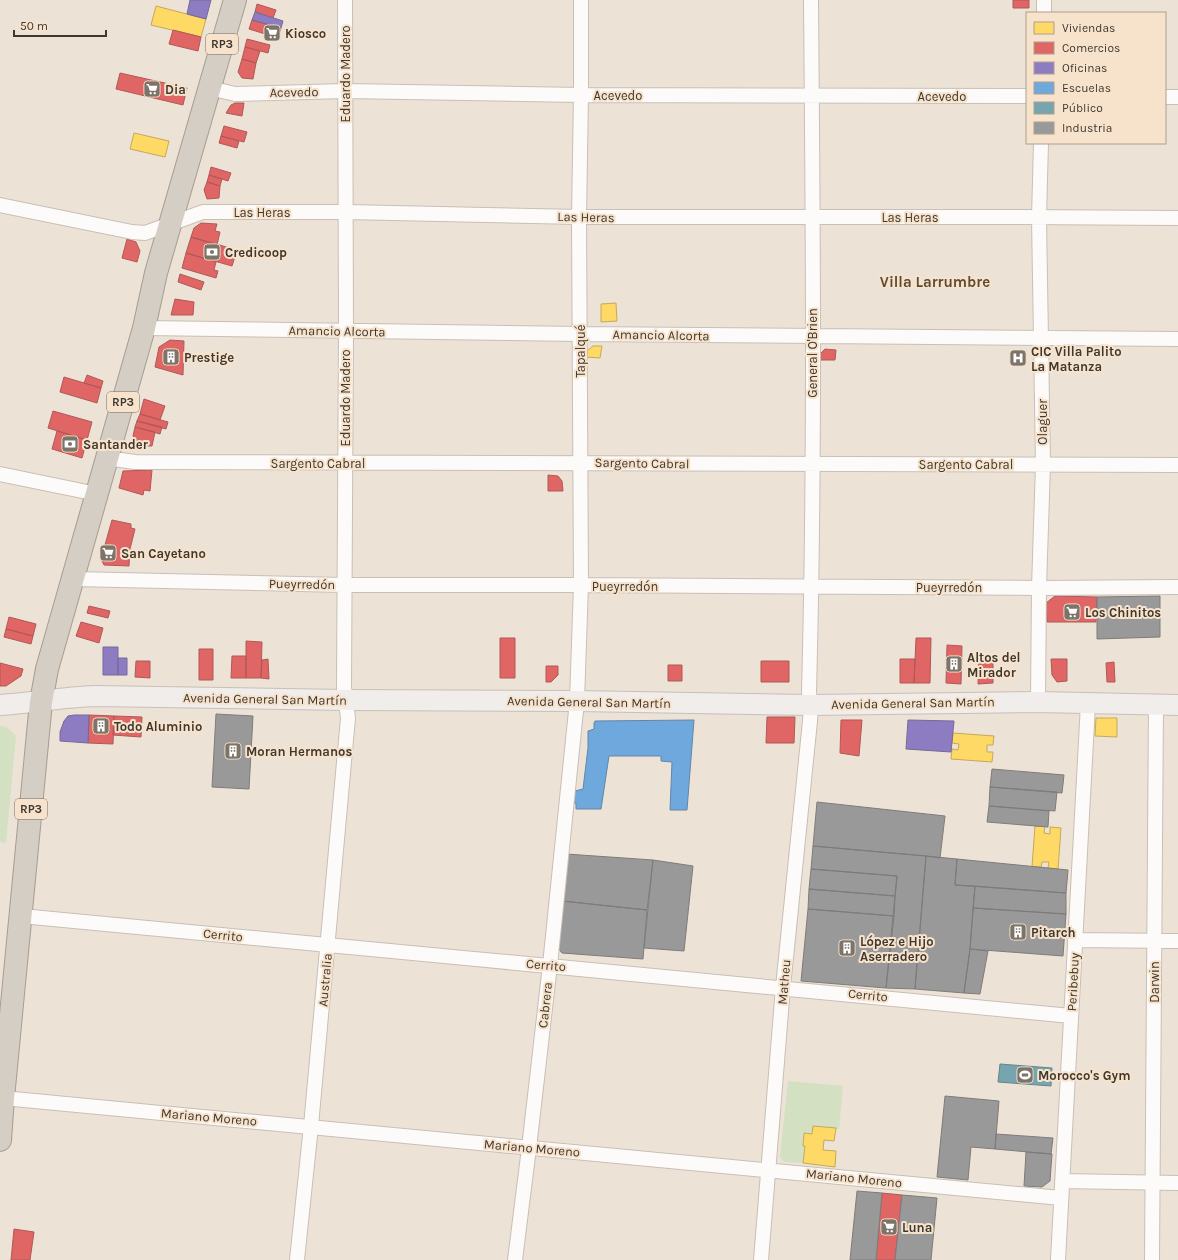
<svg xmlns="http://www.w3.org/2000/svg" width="1178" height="1260" font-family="Karla,sans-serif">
<rect width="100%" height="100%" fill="#ede2d6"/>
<path fill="#d3e1c2" d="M0,726C7,726 11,731 16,736L6,843L0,842Z
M788,1081L843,1086L839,1129L813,1126L812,1134L804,1133L803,1146H805L803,1163L784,1162L780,1157Z"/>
<path fill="#ffd966" stroke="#c5a956" d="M156,6L206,19L201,37L151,25Z
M134,133L169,141L165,157L130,149Z
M616,303L617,321L601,322V304Z
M593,346H602L600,358L586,357L587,351Z
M1096,718H1117V737L1095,736Z
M953,733L994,736L993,745H987V752H993L992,762L951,759L952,749L958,750L959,744L952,743Z
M1035,826H1045L1044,833L1050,834V827L1061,828L1058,869L1048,868L1049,862H1042L1041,867H1032Z
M813,1126L836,1128L834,1141L824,1140L823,1150L836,1151L835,1167L803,1163L805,1146H803L804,1133L812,1134Z"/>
<path fill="#e06666" stroke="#b05856" d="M1013,0H1029V8H1013Z
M257,4L276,10L273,18L255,12Z
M252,20L281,28L278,38L249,29Z
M173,30L201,37L198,51L169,44Z
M247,39L270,45L268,53L245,47Z
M245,47L260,51L256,63L242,59Z
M242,59L256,63L253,79L242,78L238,72Z
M120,73L187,88L183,105L116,89Z
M235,103H244L242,116L226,113L231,105Z
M224,126L247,132L244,142L221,136Z
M221,136L239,141L237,148L219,143Z
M211,167L231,173L228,181L209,175Z
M209,175L222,179L220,186L207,182Z
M207,182L220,186L219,198L207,199L204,190Z
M201,223L217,224L215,231L220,232L217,245L191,237L194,228Z
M191,237L237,250L232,266L186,253Z
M127,239L136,242L140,251L137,262L122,258Z
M186,253L216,262L214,270L218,271L216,278L182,268Z
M180,274L204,282L201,290L178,282Z
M175,299L194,302L193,315H171Z
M170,340L184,341L183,375L155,367L159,347Z
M825,349L836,350L835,360H819L820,354Z
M87,375L103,381L101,388L84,383Z
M64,377L101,388L97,403L60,392Z
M144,399L165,406L160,420L140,414Z
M53,411L92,422L87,440L48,428Z
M140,414L168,422L166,429L137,421Z
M137,421L162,427L160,434L135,427Z
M135,427L155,432L152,446H141L133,436Z
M57,431L87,440L82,458L52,449Z
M152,470L150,491L144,490L143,495L119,488L123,471Z
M548,475L558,476L562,481L563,491H548Z
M112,520L131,524V528L135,529L130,549L129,566L104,565L101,559Z
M1055,596L1097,597L1096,622H1047L1046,603Z
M89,606L110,611L108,618L87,613Z
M9,617L36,624L33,636L6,629Z
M81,622L103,628L99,643L76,636Z
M6,629L33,636L31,644L4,637Z
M500,638H515V678H500Z
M916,638H931L930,683H914Z
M246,641L262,642L261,678H246Z
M947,645L962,646L961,684L946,683Z
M199,649H213V680H199Z
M232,656H246V678H231Z
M979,658H993V683L978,684Z
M268,659L269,679L261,678L262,660Z
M900,659H915L914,683H900Z
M1051,659H1067V681L1057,682L1052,675Z
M136,661H150V678L135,677Z
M761,661H789V682H761Z
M1114,662L1115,682H1107L1106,663Z
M0,663L23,669L21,676L6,686H0Z
M668,665H682V681H668Z
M546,666H558V675L551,682H546Z
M89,715L114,716L113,744L88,743Z
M114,716L142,717L141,737L113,735Z
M767,717H795L794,743H766Z
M841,720H862L859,756L840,753Z
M882,1193L902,1195L895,1260H876Z
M14,1229L34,1232L30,1260H11Z"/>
<path fill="#8e7cc3" stroke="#766897" d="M190,0H211L206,19L187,14Z
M255,12L283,21L281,28L252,20Z
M103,647H118V675H103Z
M118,658H127V675H118Z
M74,715H89L88,743L60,741V732L64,721L68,716Z
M908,720L954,721L951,752L906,749Z"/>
<path fill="#6fa8dc" stroke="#6186a8" d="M694,720L687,810H670L672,762L661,761V756H609L601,809H576V803H573L575,791L583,789L588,748V731L594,729V723L595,721Z"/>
<path fill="#76a5af" stroke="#668489" d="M1000,1064L1052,1068L1051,1086L998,1082Z"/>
<path fill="#999" stroke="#7e7c79" d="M1160,596V637L1097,639V597Z
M216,714L253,716L249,789L212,787Z
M992,769L1064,775L1062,793L990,787Z
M990,787L1057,792L1055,811L989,806Z
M817,802L945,816L940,858L926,856L813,846Z
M989,806L1049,811L1048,827L987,822Z
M813,846L926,856L915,989L886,988L897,876L811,869Z
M566,854L653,860L647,910L562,901Z
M926,856L957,859L955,885L975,886L970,949L964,993L915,989Z
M957,859L1068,870L1066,893L955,885Z
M653,860L693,866L684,951L644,948Z
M811,869L897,876L895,896L809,889Z
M975,886L1066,893V914L973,908Z
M809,889L895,896L894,916L808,909Z
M562,901L647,910L643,959L562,953L556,946Z
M973,908L1066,914L1063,956L970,949Z
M808,909L894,916L886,988L801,981Z
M970,949L988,951L980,994L964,993Z
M945,1096L999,1101L995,1149L971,1147L968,1180L937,1177Z
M996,1134L1053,1138L1051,1154L995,1149Z
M1026,1152L1052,1154L1050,1181L1042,1187L1024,1186Z
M857,1191L882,1193L876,1260H850Z
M902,1195L937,1198L931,1260H895Z"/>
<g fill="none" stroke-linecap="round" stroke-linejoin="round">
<g stroke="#c8bfb6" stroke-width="16">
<path id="street" d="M1044,13V0
M209,88L235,94L345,91L581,95L1027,96
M1165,97H1178
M0,205L132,232L145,233L203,212H346L579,217H1018L1178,218
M144,328L580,334L1178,339
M106,458L135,462L1178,465
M0,474L97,494
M73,579L344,585H581L1039,588L1178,587
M1038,702L1039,588L1043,464L1039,217L1041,143
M21,916C371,950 721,981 1071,1016
M1075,940L1178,941
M3,1098L1061,1198
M1062,1181L1178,1183
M297,1260L311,1126L348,718L344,687L346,330L345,0
M515,1260L529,1148L550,965L577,701L581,585L579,217L581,95V0
M761,1260L783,987L810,721L811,705L809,693C815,462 813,231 811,0
M1058,1260L1088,704
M1152,1260L1156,704"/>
</g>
<g stroke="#c8bfb6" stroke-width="22">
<path id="secondary" d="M0,705C32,703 63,697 95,696L346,700L577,701L811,705L1038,702L1178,705"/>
</g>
<g stroke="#a79c8e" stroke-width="24">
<path id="highway" d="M0,1140L3,1098L41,702L47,669L144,328L156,273L235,0"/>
</g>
<use href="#street" stroke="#fcfbf9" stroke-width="14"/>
<use href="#secondary" stroke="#f0edea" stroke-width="20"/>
<use href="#highway" stroke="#d4cec5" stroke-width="22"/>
</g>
<defs>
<g id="supermarket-square" transform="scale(0.9)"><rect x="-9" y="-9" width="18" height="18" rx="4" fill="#7c7469" stroke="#f7e3cc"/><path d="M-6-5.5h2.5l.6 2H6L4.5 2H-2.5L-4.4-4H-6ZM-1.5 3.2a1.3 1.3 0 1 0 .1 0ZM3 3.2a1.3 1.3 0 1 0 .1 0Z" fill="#fff"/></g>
<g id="bank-square" transform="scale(0.9)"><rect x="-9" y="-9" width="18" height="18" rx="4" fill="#7c7469" stroke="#f7e3cc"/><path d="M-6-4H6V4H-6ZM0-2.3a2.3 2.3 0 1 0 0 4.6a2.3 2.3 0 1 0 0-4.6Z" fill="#fff"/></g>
<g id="building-square" transform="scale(0.9)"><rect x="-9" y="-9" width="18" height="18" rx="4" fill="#7c7469" stroke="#f7e3cc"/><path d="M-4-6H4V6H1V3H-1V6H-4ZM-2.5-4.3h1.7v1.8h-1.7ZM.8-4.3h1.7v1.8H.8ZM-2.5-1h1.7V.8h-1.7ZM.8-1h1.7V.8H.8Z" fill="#fff"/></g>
<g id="hospital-square" transform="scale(0.9)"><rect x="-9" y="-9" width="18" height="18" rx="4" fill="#7c7469" stroke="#f7e3cc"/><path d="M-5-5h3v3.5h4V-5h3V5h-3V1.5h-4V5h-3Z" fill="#fff"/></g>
<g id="stadium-square" transform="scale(0.9)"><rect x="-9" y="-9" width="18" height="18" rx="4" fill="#7c7469" stroke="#f7e3cc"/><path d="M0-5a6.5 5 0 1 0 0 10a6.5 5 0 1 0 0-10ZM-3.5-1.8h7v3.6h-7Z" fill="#fff"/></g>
</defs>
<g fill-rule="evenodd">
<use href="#supermarket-square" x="272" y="33"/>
<use href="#supermarket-square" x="152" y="89"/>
<use href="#bank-square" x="212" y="252"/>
<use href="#building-square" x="171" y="357"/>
<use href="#hospital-square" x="1018" y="358"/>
<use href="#bank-square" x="70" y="444"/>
<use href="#supermarket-square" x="108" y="553"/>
<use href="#supermarket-square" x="1072" y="612"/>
<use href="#building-square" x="954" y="664"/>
<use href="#building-square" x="101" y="726"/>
<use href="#building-square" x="233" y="751"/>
<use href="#building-square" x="1018" y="932"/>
<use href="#building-square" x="847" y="948"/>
<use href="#stadium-square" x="1025" y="1075"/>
<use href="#supermarket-square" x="889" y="1227"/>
</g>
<g text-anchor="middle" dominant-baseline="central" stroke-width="4" stroke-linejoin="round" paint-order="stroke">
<g fill="#f7e3cc" stroke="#766b5e" stroke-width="1">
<rect x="206" y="34" width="32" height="20" rx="3"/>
<rect x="107" y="392" width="32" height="20" rx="3"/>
<rect x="15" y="799" width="32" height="20" rx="3"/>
</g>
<g font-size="12" font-weight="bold" fill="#3f382f">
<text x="222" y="44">RP3</text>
<text x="123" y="402">RP3</text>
<text x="31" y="809">RP3</text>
</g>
<g font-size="13" font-weight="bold" fill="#3f382f" stroke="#f7e3cc" text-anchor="start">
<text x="285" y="33">Kiosco</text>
<text x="165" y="89">Dia</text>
<text x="225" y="252">Credicoop</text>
<text x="1031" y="351">CIC Villa Palito<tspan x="1031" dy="15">La Matanza</tspan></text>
<text x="184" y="357">Prestige</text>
<text x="83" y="444">Santander</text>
<text x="121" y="553">San Cayetano</text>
<text x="1085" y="612">Los Chinitos</text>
<text x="967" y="657">Altos del<tspan x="967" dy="15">Mirador</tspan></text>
<text x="114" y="726">Todo Aluminio</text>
<text x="246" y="751">Moran Hermanos</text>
<text x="1031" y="932">Pitarch</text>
<text x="860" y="941">López e Hijo<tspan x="860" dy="15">Aserradero</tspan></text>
<text x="1038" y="1075">Morocco's Gym</text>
<text x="902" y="1227">Luna</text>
</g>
<g font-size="13" fill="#3f382f" stroke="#f7e3cc">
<text transform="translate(345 74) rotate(-90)">Eduardo Madero</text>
<text transform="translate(294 92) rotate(-1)">Acevedo</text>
<text x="618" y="95">Acevedo</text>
<text x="942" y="96">Acevedo</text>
<text x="262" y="212">Las Heras</text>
<text transform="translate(586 217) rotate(1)">Las Heras</text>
<text x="910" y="217">Las Heras</text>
<text transform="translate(337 331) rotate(1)">Amancio Alcorta</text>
<text transform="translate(661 335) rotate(1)">Amancio Alcorta</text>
<text transform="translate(580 351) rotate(-90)">Tapalqué</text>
<text transform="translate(812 353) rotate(-90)">General O'Brien</text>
<text transform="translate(345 398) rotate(-90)">Eduardo Madero</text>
<text transform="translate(1042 422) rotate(-90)">Olaguer</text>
<text x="318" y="463">Sargento Cabral</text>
<text transform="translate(642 463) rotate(1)">Sargento Cabral</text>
<text x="966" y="464">Sargento Cabral</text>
<text transform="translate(302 584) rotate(1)">Pueyrredón</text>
<text x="625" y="586">Pueyrredón</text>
<text x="949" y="587">Pueyrredón</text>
<text transform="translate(265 699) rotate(1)">Avenida General San Martín</text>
<text transform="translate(589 702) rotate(1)">Avenida General San Martín</text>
<text transform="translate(913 703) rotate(-1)">Avenida General San Martín</text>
<text transform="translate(223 935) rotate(6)">Cerrito</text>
<text transform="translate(546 965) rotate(5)">Cerrito</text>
<text transform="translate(325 980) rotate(-85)">Australia</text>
<text transform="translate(784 982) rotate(-85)">Matheu</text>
<text transform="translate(1073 982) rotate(-87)">Peribebuy</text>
<text transform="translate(1154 982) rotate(-90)">Darwin</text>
<text transform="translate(868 995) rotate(6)">Cerrito</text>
<text transform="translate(545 1005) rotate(-84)">Cabrera</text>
<text transform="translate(209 1117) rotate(5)">Mariano Moreno</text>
<text transform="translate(532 1148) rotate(5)">Mariano Moreno</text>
<text transform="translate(854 1178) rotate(6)">Mariano Moreno</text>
</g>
<g font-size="15" font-weight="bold" fill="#5b4b37" stroke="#f7e3cc">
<text x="935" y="282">Villa Larrumbre</text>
</g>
</g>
<rect x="1026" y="12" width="140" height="132" fill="#f7e3cc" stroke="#ad9f8d"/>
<rect x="1034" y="22" width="20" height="12" fill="#ffd966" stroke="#ad9f8d"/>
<text x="1062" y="32" font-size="12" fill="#3f382f">Viviendas</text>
<rect x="1034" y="42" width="20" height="12" fill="#e06666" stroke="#ad9f8d"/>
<text x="1062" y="52" font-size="12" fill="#3f382f">Comercios</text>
<rect x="1034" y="62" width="20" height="12" fill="#8e7cc3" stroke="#ad9f8d"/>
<text x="1062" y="72" font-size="12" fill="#3f382f">Oficinas</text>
<rect x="1034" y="82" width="20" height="12" fill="#6fa8dc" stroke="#ad9f8d"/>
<text x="1062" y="92" font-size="12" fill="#3f382f">Escuelas</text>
<rect x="1034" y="102" width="20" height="12" fill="#76a5af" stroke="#ad9f8d"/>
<text x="1062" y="112" font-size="12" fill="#3f382f">Público</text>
<rect x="1034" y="122" width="20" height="12" fill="#999999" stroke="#ad9f8d"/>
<text x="1062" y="132" font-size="12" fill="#3f382f">Industria</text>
<path d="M14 30v6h92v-6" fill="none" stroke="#3f382f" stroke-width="2"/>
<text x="20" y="30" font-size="12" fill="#3f382f" stroke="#f7e3cc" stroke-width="3" paint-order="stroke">50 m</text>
</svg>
